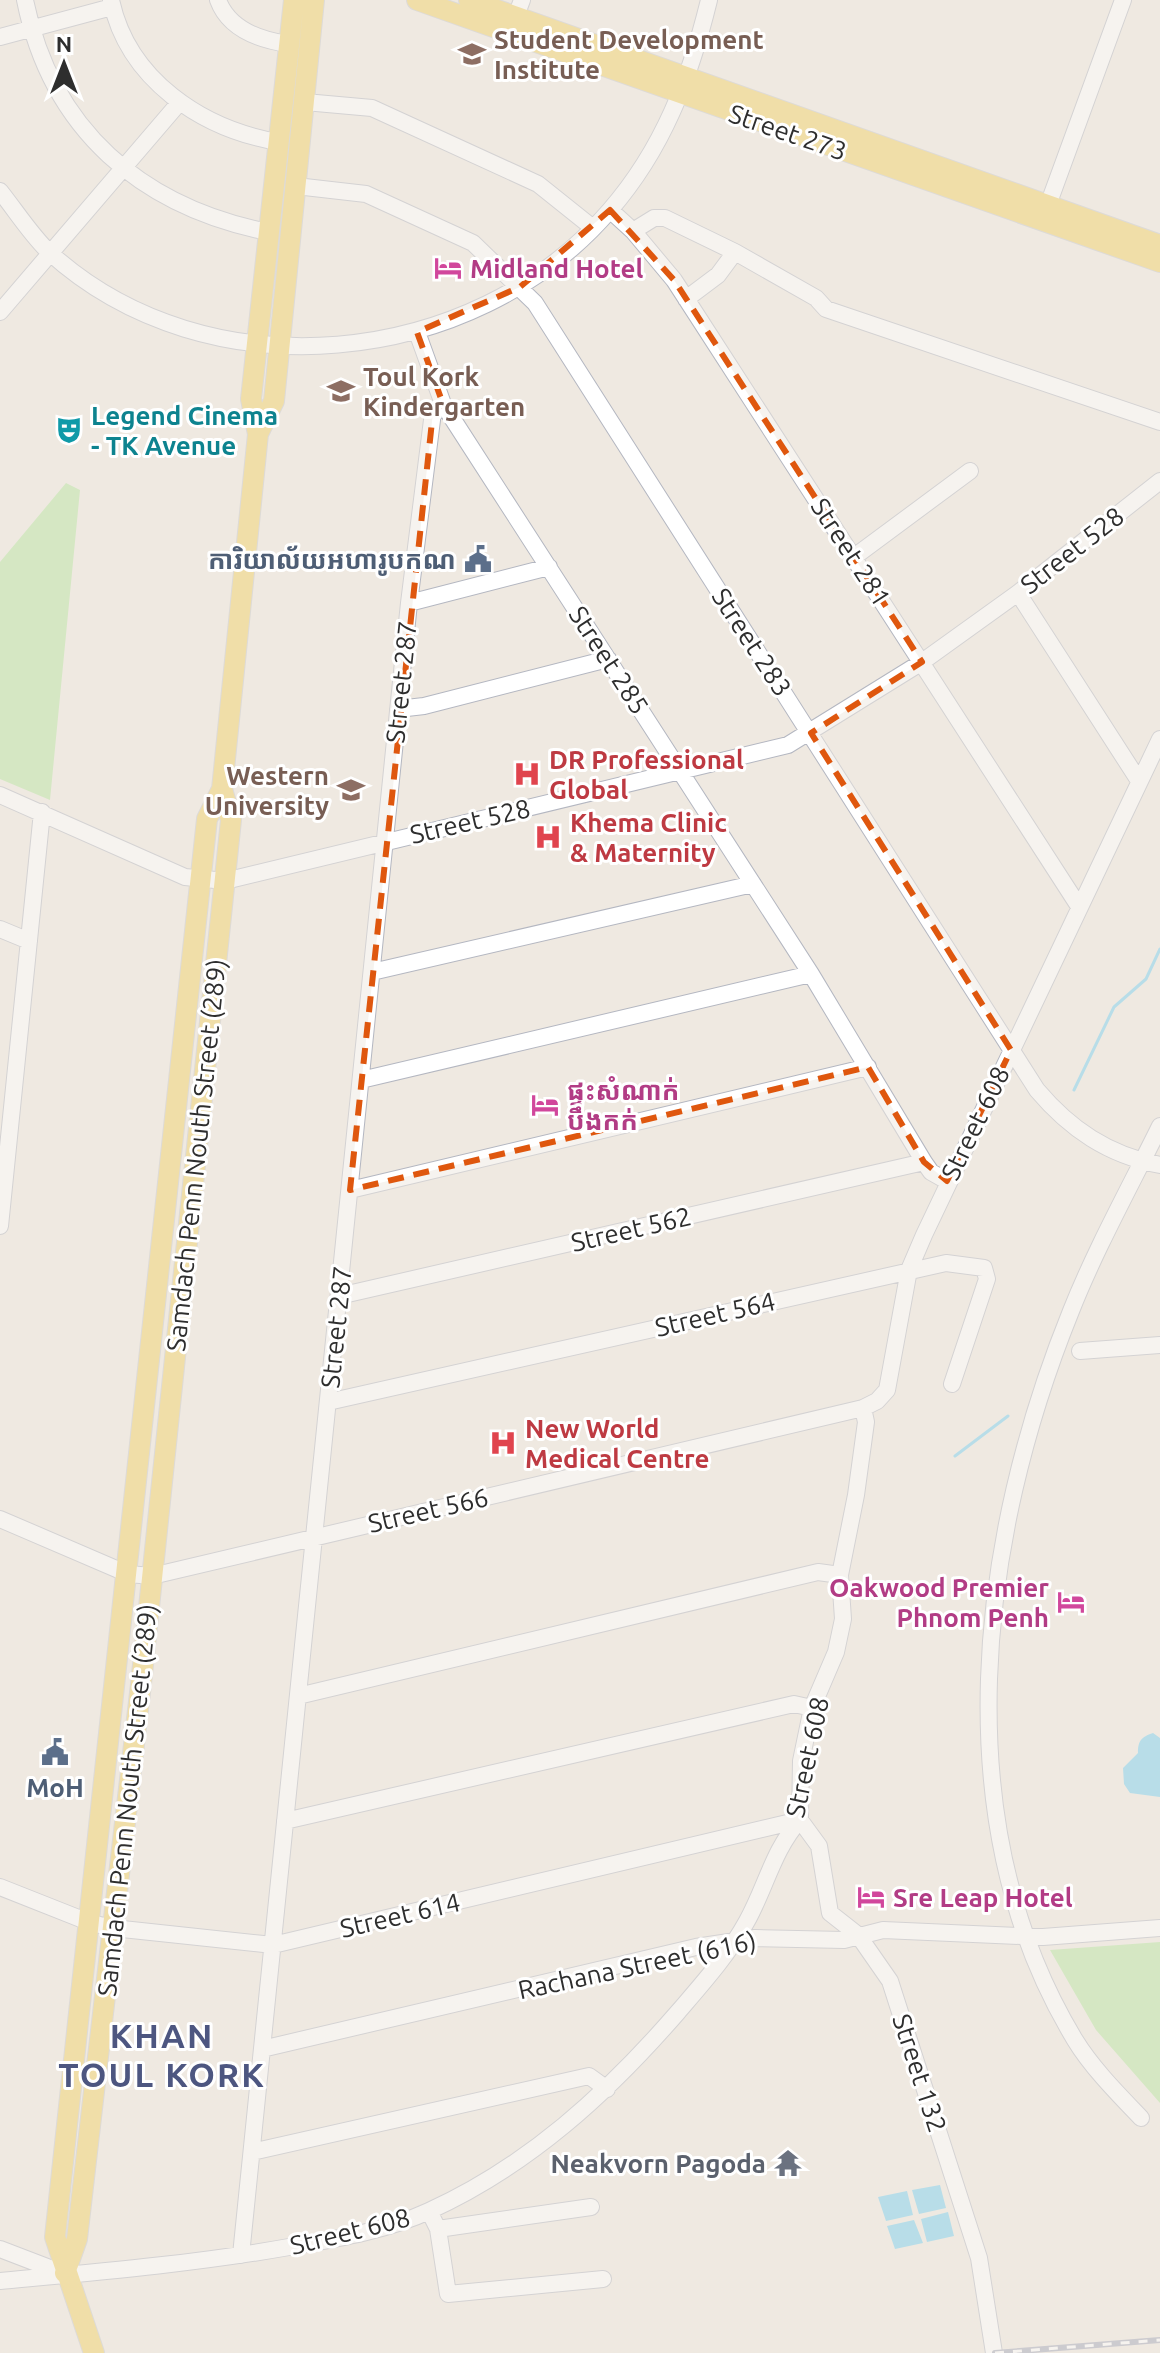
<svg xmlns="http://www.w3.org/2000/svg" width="1160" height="2353" font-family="Ubuntu,'Noto Sans Khmer',sans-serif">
<rect width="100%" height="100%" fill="#efe9e1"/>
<path fill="#b6e59e" d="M66,483L80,490L50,800L0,779V562Z
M1160,1942V2103L1096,2030L1050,1950Z"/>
<path fill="#75cff0" d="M1153,1733L1160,1738V1797L1130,1793L1124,1784L1123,1768L1138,1753C1138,1741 1141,1737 1153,1733Z
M940,2185L946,2208L919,2214L912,2190Z
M907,2191L913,2215L886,2221L878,2197Z
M948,2212L954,2236L927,2242L921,2219Z
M914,2220L923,2243L895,2249L887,2226Z"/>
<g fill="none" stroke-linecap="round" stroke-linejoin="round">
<path stroke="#75cff0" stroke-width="3" d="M1074,1090L1114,1007L1146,979L1160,949
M955,1456L1008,1416"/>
<g stroke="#b4b7c1" stroke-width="18">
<path id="minor" d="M25,0C51,130 142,207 268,232
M111,0C128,80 202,129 278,142
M218,0C229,30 260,40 288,44
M516,16L522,0
M0,37L112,7
M305,102L372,108L538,184L593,228
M296,186L366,194L473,243L535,303L1037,1090C1070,1129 1108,1155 1160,1165
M0,191C16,211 31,235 49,252C207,396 474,369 610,210C663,149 690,78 709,0
M610,210L633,231L674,280L1078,905
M1044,216L1123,0
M633,231L654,218H665L735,252
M686,299L718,275L735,252L816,298L826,309L1160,422
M0,312L179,103
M417,332L443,404L811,974L924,1162L931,1172L947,1181
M854,557L970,471
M1018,593L1139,781
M409,603L549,567
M398,709L424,706L608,659
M0,795L185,877L225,881L788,745L922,662L1018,593L1160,481
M0,929L29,941
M372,972L753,884
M361,1080L811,974
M350,1190L868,1067
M0,1226L42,812
M339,1296L924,1162
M1080,1351L1160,1345
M328,1402L946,1263L984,1268L987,1279L952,1384
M0,1519L128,1574L152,1576L863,1408L877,1401L887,1390L909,1270L924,1235L1160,739
M298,1696L818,1572L840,1575
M285,1821L794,1704L812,1708
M0,1887L91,1923L113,1928L273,1945L800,1820L819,1846L830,1913L858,1935L890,1981L979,2258L994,2353
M262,2049L696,1947L755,1938L844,1940L883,1930L1043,1937L1160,1928
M1141,2118C1119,2095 1092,2068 1075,2040C943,1822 979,1538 1071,1311C1096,1248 1130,1187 1160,1126
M252,2152L589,2076L607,2089
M429,2211L438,2229L448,2294L603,2279
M438,2229L591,2207
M0,2249L60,2272
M241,2255L409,603L433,412L443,404
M0,2281C97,2272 193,2264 289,2247C335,2239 386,2231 429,2211C528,2166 607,2094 678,2012C702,1984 729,1954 747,1921C766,1887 773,1850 800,1820L801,1761L812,1708L836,1652L843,1619L840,1575L856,1495L866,1422L863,1408"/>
</g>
<g stroke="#c9c9c9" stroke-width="22">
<path id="major" d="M417,0L1160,262
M469,0L1160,245
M258,434L274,401L314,0
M65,2273L77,2239L141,1684L231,820L222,789
M94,2353L55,2237L207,819L222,789L258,434L251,399L294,0"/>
</g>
<use href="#minor" stroke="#fff" stroke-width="16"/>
<use href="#major" stroke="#f2d163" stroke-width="20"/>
<g stroke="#a3a6b8" stroke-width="6">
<path id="rail" d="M995,2353L1160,2340"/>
</g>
<use href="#rail" stroke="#fff" stroke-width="3" stroke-dasharray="9" stroke-linecap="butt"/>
</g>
<path d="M0 0H1160V2353H0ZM610,210L674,280L922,662L811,733L1011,1050L947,1181L924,1162L868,1067L350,1190L433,412L443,404L417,332L520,287Z" fill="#efe9e1" fill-opacity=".55" fill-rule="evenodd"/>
<path fill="none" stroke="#df570e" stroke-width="6" stroke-dasharray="16 10" stroke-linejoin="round" d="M610,210L674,280L922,662L811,733L1011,1050L947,1181L924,1162L868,1067L350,1190L433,412L443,404L417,332L520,287Z"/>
<defs>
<g id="university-bare" transform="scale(2.16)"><path d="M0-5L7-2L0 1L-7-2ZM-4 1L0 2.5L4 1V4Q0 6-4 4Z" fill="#8d6e63" stroke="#fff" stroke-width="2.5" paint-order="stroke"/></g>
<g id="hotel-bare" transform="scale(2.16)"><path d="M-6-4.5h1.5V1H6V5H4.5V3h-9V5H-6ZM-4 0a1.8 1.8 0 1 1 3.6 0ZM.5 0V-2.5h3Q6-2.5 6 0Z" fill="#d1479c" stroke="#fff" stroke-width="2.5" paint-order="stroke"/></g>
<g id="school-bare" transform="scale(2.16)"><path d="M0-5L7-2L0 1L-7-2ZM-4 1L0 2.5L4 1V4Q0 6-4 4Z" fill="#8d6e63" stroke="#fff" stroke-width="2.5" paint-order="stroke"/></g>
<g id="theatre-bare" transform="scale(2.16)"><path d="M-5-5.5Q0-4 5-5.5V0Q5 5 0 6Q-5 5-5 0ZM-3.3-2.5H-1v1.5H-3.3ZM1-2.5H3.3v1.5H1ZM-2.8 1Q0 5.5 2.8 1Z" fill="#0f9aa8" stroke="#fff" stroke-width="2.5" paint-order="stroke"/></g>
<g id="civic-bare" transform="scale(2.16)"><path d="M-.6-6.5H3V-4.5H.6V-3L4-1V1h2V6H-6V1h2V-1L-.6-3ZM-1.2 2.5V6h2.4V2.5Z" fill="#5c6f8a" stroke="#fff" stroke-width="2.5" paint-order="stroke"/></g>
<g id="hospital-bare" transform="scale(2.16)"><path d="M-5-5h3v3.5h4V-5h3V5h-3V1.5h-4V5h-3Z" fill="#e0444e" stroke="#fff" stroke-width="2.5" paint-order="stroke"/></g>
<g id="temple-bare" transform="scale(2.16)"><path d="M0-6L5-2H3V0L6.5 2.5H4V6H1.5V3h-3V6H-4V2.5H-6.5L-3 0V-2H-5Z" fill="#6b7280" stroke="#fff" stroke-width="2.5" paint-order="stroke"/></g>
</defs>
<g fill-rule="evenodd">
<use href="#university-bare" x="472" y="54"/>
<use href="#hotel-bare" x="448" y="268"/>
<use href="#school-bare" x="341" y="391"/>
<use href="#theatre-bare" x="69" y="430"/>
<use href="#civic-bare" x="478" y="559"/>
<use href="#hospital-bare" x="527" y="774"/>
<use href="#school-bare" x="351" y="790"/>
<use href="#hospital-bare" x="548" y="837"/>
<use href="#hotel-bare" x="545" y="1105"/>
<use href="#hospital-bare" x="503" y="1443"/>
<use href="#hotel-bare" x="1071" y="1602"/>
<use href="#civic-bare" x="55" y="1752"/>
<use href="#hotel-bare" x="871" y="1897"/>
<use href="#temple-bare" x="788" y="2163"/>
</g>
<g text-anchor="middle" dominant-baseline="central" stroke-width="6" stroke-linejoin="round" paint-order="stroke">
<g font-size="26" font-weight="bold" fill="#785e54" stroke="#fff" text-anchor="start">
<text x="494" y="39">Student Development<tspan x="494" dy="30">Institute</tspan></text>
<text x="363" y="376">Toul Kork<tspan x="363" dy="30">Kindergarten</tspan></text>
<text x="329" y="775" text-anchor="end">Western<tspan x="329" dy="30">University</tspan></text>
</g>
<g font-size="26" fill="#2e2e2e" stroke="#fff">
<text transform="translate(788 132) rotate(19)">Street 273</text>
<text transform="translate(1072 550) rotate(-38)">Street 528</text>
<text transform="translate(851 552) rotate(57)">Street 281</text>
<text transform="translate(752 642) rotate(57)">Street 283</text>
<text transform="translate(609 660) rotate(57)">Street 285</text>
<text transform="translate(401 682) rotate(-84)">Street 287</text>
<text transform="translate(470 821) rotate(-13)">Street 528</text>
<text transform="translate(975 1123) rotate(-64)">Street 608</text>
<text transform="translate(196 1155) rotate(-84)">Samdach Penn Nouth Street (289)</text>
<text transform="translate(631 1229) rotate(-13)">Street 562</text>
<text transform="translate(715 1314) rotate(-13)">Street 564</text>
<text transform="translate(336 1327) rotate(-84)">Street 287</text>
<text transform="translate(428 1510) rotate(-13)">Street 566</text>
<text transform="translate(807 1757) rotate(-78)">Street 608</text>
<text transform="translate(127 1800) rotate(-84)">Samdach Penn Nouth Street (289)</text>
<text transform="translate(400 1915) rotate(-13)">Street 614</text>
<text transform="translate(637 1965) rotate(-12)">Rachana Street (616)</text>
<text transform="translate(920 2073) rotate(72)">Street 132</text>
<text transform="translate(350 2231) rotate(-14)">Street 608</text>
</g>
<g font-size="26" font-weight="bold" fill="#b23c85" stroke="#fff" text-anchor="start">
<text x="470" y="268">Midland Hotel</text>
<text x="567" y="1090">ផ្ទះសំណាក់<tspan x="567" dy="30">បឹងកក់</tspan></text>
<text x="1049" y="1587" text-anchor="end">Oakwood Premier<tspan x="1049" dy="30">Phnom Penh</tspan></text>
<text x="893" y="1897">Sre Leap Hotel</text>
</g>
<g font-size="26" font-weight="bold" fill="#0d838f" stroke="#fff" text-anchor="start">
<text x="91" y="415">Legend Cinema<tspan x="91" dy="30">- TK Avenue</tspan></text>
</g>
<g font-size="26" font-weight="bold" fill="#4e5e75" stroke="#fff" text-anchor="end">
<text x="456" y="559">ការិយាល័យអហារូបកណ</text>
<text x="55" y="1787" text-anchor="middle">MoH</text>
</g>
<g font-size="26" font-weight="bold" fill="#be3a42" stroke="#fff" text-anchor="start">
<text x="549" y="759">DR Professional<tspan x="549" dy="30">Global</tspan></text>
<text x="570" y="822">Khema Clinic<tspan x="570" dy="30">&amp; Maternity</tspan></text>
<text x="525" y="1428">New World<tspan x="525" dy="30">Medical Centre</tspan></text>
</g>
<g font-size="26" font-weight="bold" fill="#5b616d" stroke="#fff" text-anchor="end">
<text x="766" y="2163">Neakvorn Pagoda</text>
</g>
<g font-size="34" font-weight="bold" letter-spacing="2" fill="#4d5680" stroke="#fff">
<text x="162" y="2035">KHAN<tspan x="162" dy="39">TOUL KORK</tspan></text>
</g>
</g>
<g transform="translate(64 64)" stroke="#ffffff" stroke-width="6" paint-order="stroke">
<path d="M0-6L14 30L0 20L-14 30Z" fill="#2e2e2e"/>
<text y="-12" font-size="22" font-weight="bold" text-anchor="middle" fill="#2e2e2e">N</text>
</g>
</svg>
